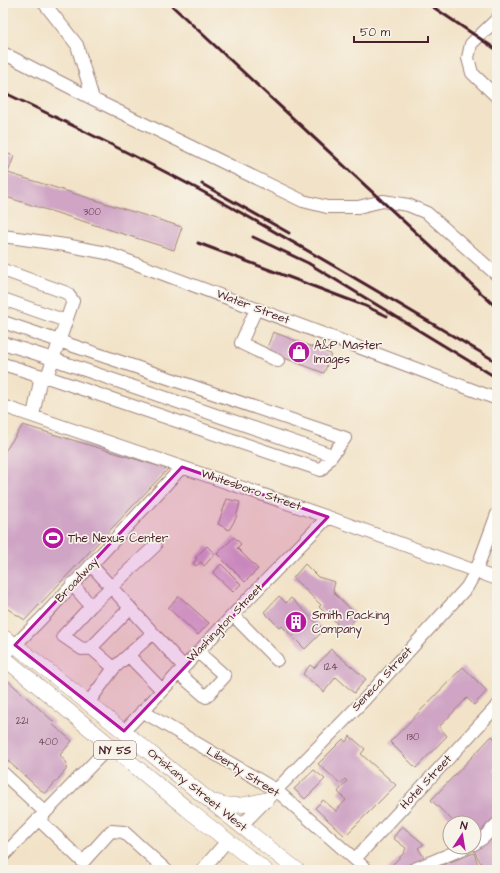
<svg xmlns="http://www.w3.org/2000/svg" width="500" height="873" font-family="'Architects Daughter',sans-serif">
<rect width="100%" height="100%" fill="#f7f3e8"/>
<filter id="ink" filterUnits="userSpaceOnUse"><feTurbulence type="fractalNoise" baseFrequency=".025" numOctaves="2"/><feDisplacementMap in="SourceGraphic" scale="8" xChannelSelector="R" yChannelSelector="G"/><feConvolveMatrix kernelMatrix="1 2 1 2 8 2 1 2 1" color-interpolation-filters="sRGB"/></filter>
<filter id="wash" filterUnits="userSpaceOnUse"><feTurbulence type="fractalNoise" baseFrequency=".012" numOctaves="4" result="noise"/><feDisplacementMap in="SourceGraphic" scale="16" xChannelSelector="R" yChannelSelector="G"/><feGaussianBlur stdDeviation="0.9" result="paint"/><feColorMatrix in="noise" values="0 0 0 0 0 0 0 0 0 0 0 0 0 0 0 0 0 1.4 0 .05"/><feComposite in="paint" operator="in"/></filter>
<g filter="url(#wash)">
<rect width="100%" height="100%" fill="#f2e3c8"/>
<g id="blocks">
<path fill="#cfa4c5" d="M3,152L14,156L8,173L182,227L174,250L3,196Z
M273,332L331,354L324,373L266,351Z
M23,425L168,469L25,620L3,606V454Z
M227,499L240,502L236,518L229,530L218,524Z
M234,537L241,544L237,548L258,569L245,582L217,554Z
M207,546L215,554L204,566L201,562L196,566L193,563L197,559L195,558Z
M221,564L241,584L233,592L213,573Z
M305,564L318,577L335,582L333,590L335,594L358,616L342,633L335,626L337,623L319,607L321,605L293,578Z
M179,596L209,623L198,635L168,608Z
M279,596L286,603L291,598L324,630L305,649L282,626L280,628L264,612Z
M331,649L366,679L354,693L336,677L324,692L303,674L310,665L314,668Z
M463,667L487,691L474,705L467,698L439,727L447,736L416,768L390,742Z
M5,678L54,722L52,724L72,741L60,755L67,763L66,770L45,794L8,761L6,764L3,761V681Z
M350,736L365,749L361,754L396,785L345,836L315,808L323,800L336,811L346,800L338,792L347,781L345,779L341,784L318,764L343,739L346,742Z
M492,736L497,741V767L494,770L497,773V818L474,841V823H455L431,800Z
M314,770L325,779L305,799L294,789Z
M402,826L424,844L418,848L425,859L408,870H387L404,853L406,848L393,838Z
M497,831V870H484L474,850L484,845Z
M474,853L480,870H429Z"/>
</g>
</g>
<g filter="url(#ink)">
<use href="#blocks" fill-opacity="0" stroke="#9e817a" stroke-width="1"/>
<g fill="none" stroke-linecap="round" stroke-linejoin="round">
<g stroke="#9e817a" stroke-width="14">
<path id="minor" d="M44,3L77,45L93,99
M497,19L471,44L468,58L472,73L497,97
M3,53L93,99L303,201L327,207H358L383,201L408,205L427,213L497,275
M3,236L65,245L107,253L497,399
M3,270L67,293L73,301L47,377L41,380
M3,299L66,321
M256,309L241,343L278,361
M3,322L345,438L321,470L47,377L35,374
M3,343L53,359L332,455
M3,364L35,374L40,381L33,416
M3,406L328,517L497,579
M91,565L184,667
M72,584L91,606L63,636L82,649L91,648L130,608
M91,606L155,546
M233,615L277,660
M129,656L162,690
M3,657L41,619L182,467
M114,668L153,633
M178,673L206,697L225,676L198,652
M88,703L114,668L91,648
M142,711L276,790L367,870
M124,731L247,600L328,517
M3,773L45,812
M38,819L83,862L111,831L124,832L166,870
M241,826L365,699L467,587L476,571L497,514
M474,844L483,838L497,824
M3,856L110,746
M355,859L497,706
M202,870L227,841
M412,870L467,847"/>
</g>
<g stroke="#9e817a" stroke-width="16">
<path id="major" d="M3,637L15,645C110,719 202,796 297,870
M3,657L187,809L265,870
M215,802C232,809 248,804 266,800"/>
</g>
<use href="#minor" stroke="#fff" stroke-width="12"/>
<use href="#major" stroke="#fff" stroke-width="15"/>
<path stroke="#4a1f2b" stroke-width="3" d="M169,3L497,308
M427,3L497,50
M3,92C68,123 132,154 196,188C298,243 397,303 497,362
M202,184L289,233
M253,237L308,263L497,378
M198,243L363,305L387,316"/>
</g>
</g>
<path fill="#b5179e" fill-opacity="0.2" stroke="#b5179e" stroke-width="3" stroke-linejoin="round" d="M182,467L328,517L124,731L15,645Z"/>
<defs>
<g id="shop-disc" transform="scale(1.15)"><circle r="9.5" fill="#b5179e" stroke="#f7f3e8"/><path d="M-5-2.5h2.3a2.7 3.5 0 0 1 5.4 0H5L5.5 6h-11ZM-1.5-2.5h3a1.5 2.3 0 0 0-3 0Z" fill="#fff"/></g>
<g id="stadium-disc" transform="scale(1.15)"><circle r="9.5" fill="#b5179e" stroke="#f7f3e8"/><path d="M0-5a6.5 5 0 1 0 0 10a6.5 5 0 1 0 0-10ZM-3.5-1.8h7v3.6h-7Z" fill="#fff"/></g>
<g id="building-disc" transform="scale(1.15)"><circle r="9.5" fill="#b5179e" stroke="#f7f3e8"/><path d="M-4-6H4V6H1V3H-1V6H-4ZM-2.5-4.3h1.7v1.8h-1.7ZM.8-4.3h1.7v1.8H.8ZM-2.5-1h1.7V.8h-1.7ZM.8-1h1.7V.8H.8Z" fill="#fff"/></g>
</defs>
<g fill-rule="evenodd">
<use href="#shop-disc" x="299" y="352"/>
<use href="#stadium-disc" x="53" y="538"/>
<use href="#building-disc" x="296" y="622"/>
</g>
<g text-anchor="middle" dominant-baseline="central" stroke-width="3.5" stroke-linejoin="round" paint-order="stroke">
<g font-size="10" fill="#6b4052">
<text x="92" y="212">300</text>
<text x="331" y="667">124</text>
<text x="22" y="721">221</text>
<text x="413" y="737">130</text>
<text x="48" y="742">400</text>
</g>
<rect fill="#f7f3e8" stroke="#7e5f64" stroke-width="1" x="94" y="741" width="42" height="18" rx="3"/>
<g font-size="11" font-weight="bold" fill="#4a1f2b">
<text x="115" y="750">NY 5S</text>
</g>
<g font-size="12" fill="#4a1f2b" stroke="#f7f3e8">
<text transform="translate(253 307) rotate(21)">Water Street</text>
<text transform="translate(251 490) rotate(19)">Whitesboro Street</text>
<text transform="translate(77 580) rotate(-47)">Broadway</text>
<text transform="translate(225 623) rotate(-46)">Washington Street</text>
<text transform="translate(382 679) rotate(-47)">Seneca Street</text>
<text transform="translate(243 772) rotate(32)">Liberty Street</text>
<text transform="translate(426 782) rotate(-47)">Hotel Street</text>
<text transform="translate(197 790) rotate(39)">Oriskany Street West</text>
</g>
<g font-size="12" fill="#4a1f2b" stroke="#f7f3e8" text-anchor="start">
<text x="314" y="345">A&amp;P Master<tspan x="314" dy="14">Images</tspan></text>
<text x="68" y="538">The Nexus Center</text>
<text x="312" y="615">Smith Packing<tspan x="312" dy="14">Company</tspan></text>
</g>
</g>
<rect width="500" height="873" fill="none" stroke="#f7f3e8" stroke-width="16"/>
<g transform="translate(462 835) rotate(12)"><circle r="19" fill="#f7f3e8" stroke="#b29e9c"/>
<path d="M0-3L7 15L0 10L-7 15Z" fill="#b5179e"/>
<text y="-6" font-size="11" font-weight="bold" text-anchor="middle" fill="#4a1f2b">N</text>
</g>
<path d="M354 36v6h74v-6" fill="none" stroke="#4a1f2b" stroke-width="2"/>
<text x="360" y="36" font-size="12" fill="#4a1f2b" stroke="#f7f3e8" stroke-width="3" paint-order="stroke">50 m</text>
</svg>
